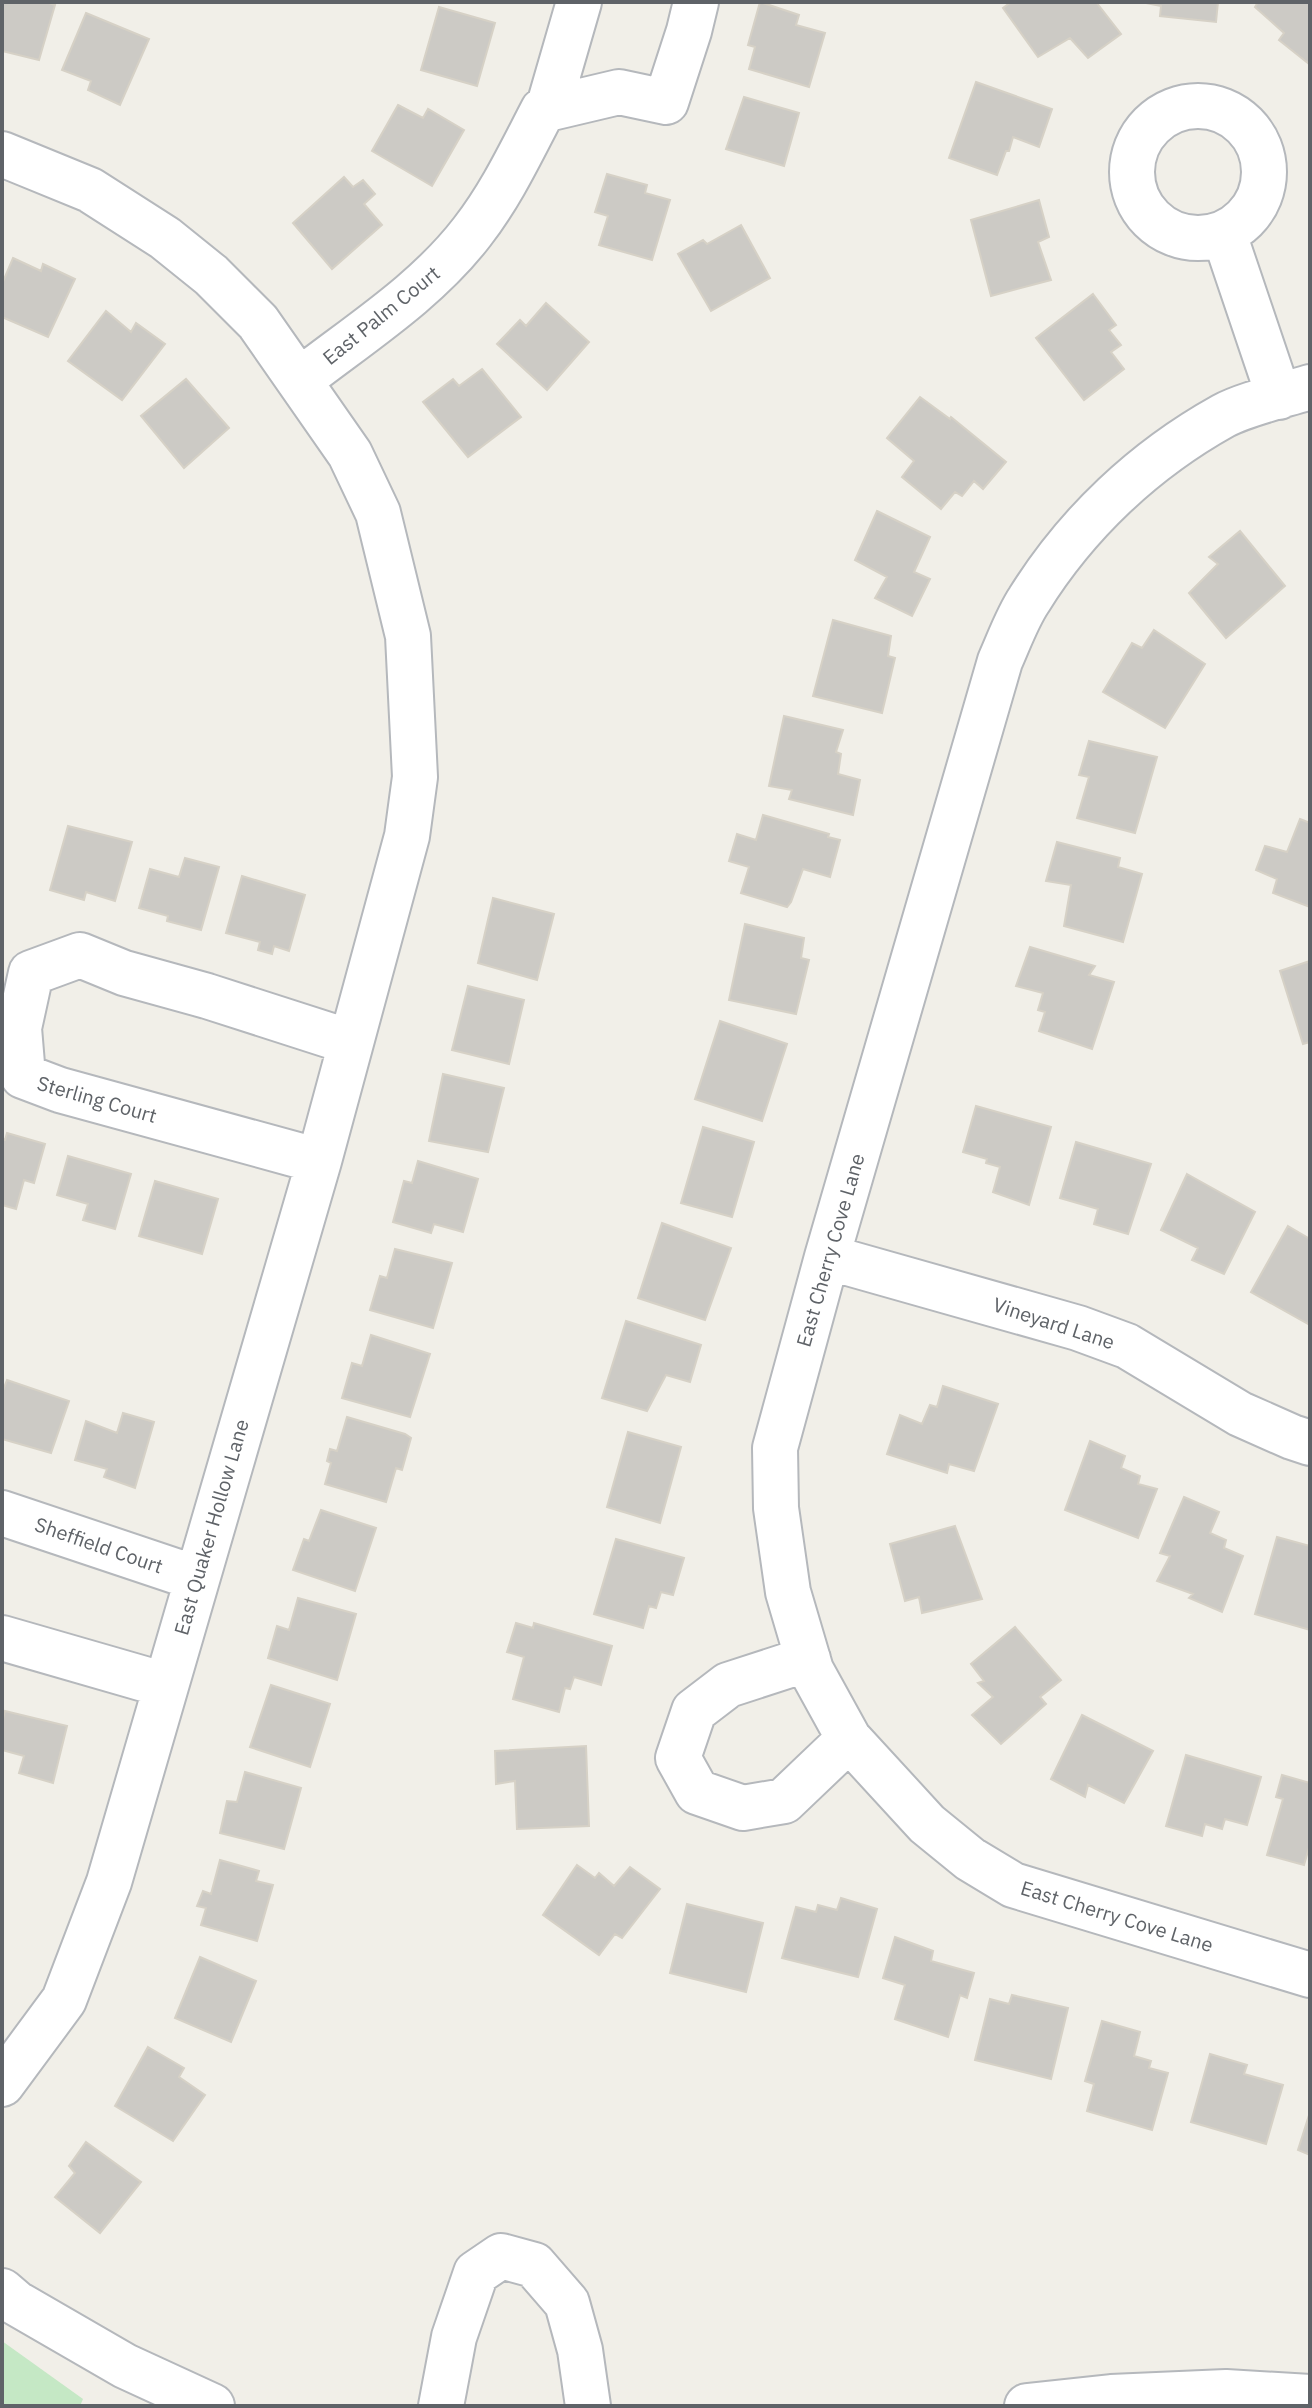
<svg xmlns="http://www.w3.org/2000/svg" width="1312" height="2408" font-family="'IBM Plex Sans',sans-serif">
<rect width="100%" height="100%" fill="#f1efe8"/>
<path fill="#c5e8c5" d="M2,2341L83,2399L80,2406H2Z"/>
<path fill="#cccac5" stroke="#d6d1c6" stroke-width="2" d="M2,2H46L55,5L39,60L2,51Z
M760,2L799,15L796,25L825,33L809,87L749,69L755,47L748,45Z
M1011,2H1096L1121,34L1088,58L1070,38L1038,57L1003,8Z
M1141,2H1218L1216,22L1160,16L1161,6Z
M1258,2H1310L1309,64L1279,40L1284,33L1255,7Z
M439,7L495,23L477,86L421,70Z
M86,13L149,39L120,105L88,90L91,81L62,70Z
M976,82L1052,109L1039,147L1013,137L1009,151H1006L997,175L949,158Z
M744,97L799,113L784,166L726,149Z
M398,105L423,118L428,109L464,130L432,186L372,151Z
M607,174L647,185L645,193L670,200L652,260L599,245L608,216L595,212Z
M344,177L353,187L363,180L375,194L364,204L382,225L332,269L293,223Z
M1039,200L1049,237L1038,242L1051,280L991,296L971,220Z
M741,225L770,278L711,311L678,254L703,240L707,244Z
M13,258L41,271L43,264L75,279L48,337L2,317V284Z
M1093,294L1116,325L1109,330L1121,345L1111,352L1124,369L1084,400L1036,338Z
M546,303L589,342L547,390L497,344L520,320L526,326Z
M106,311L131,332L136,323L165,344L122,400L68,361Z
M482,369L521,417L468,457L423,402L453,379L459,386Z
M186,379L229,428L184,468L141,416Z
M920,397L950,419L951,417L1006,462L983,489L974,481L962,496L955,492L941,509L902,477L914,461L887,438Z
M877,511L930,537L914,572L930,579L912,616L875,598L887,577L855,560Z
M1240,531L1285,586L1226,638L1189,593L1218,564L1209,557Z
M833,620L891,636L888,656L895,658L882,713L813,696Z
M1154,630L1205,664L1165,728L1103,692L1132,643L1142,648Z
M784,716L843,730L836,752L841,754L838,774L860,780L853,815L789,799L792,790L769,786Z
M1089,741L1157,757L1135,833L1077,818L1089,777L1079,775Z
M763,815L829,834L828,837L840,840L830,877L803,869L791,902L787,907L741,893L749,867L729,861L737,834L756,840Z
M1300,819L1310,823V907L1273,893L1277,879L1256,870L1265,846L1287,852Z
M68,826L132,842L115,901L86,892L84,900L50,890Z
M1057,842L1120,858L1118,867L1142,874L1123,942L1064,926L1071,885L1046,881Z
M185,858L219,867L201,930L167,921L168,916L139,908L150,869L179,877Z
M242,876L305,895L289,951L274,946L272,954L258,950L260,942L226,933Z
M493,898L554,914L537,980L478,963Z
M745,924L804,938L801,958L809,960L796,1014L729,1000Z
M1030,947L1095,966L1089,975L1114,982L1092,1049L1039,1031L1045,1012L1038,1010L1043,993L1016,986Z
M1310,961V1042L1303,1044L1280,971Z
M468,986L524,1000L509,1064L452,1050Z
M720,1021L787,1044L762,1121L695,1099Z
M443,1074L504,1088L488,1152L429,1141Z
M976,1106L1051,1127L1029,1205L993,1192L1000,1167L986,1163L987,1159L963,1152Z
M703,1127L754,1142L732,1217L681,1203Z
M7,1133L45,1144L34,1183L24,1180L16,1209L2,1205V1139L5,1140Z
M1076,1142L1151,1164L1128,1234L1094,1224L1098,1209L1060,1198Z
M68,1156L131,1174L115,1229L83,1220L88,1204L57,1195Z
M418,1161L478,1179L463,1232L434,1224L431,1233L393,1222L404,1181L412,1183Z
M1187,1174L1255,1212L1224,1274L1192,1260L1198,1248L1161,1230Z
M155,1181L218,1199L202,1254L139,1236Z
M662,1223L731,1248L705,1320L638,1298Z
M1288,1226L1310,1239V1325L1251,1292Z
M395,1249L452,1263L433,1328L370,1310L380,1276L387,1278Z
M626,1321L701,1345L690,1382L666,1375L647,1411L602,1398Z
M371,1335L430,1354L410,1417L342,1398L352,1363L362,1366Z
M7,1380L69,1401L51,1453L2,1439V1393Z
M943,1386L998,1404L974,1471L949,1464L947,1473L887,1454L900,1415L922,1424L930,1405L937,1407Z
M123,1413L154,1422L135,1488L104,1477L107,1469L75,1460L86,1421L117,1433Z
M347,1417L405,1434L411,1438L402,1470L396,1468L386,1502L325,1484L331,1463L327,1461L330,1449L337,1451Z
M628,1432L681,1447L660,1523L607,1507Z
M1090,1441L1125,1456L1121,1468L1140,1476L1138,1484L1157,1489L1138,1538L1065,1510Z
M1184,1497L1219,1512L1210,1533L1226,1540L1224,1548L1243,1556L1222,1612L1189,1598L1193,1594L1157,1581L1170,1556L1160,1553Z
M321,1510L376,1528L355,1591L293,1570L304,1539L309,1541Z
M955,1526L982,1599L922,1613L919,1597L905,1601L890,1544Z
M1277,1537L1310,1546V1630L1255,1614Z
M616,1539L684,1558L673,1595L661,1592L656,1608L649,1606L643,1628L594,1614Z
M298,1598L356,1614L337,1680L268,1658L277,1626L289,1630Z
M516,1623L533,1628L534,1623L612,1646L601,1685L574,1677L570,1689L565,1688L559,1712L513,1699L524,1657L507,1652Z
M1015,1627L1061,1680L1040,1697L1046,1704L1001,1744L972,1715L993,1697L978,1683L984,1681L971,1664Z
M271,1685L330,1704L310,1767L250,1747Z
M5,1711L67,1726L53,1783L19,1773L24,1756L2,1750V1723Z
M1082,1715L1153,1751L1124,1803L1088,1785L1085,1797L1051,1779Z
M586,1746L589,1826L517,1829L515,1781L496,1784L495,1751Z
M1186,1755L1261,1777L1247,1825L1225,1819L1222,1829L1205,1824L1202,1836L1166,1826Z
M245,1772L301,1788L284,1849L220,1833L227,1801L237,1802Z
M1282,1775L1310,1783V1844L1304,1865L1267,1855L1283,1799L1276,1797Z
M220,1860L259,1871L256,1881L273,1885L257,1941L201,1925L206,1908L197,1906L203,1891L211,1894Z
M577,1865L595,1878L599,1873L614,1886L630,1867L660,1889L622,1938L615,1934L599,1955L543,1915Z
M841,1898L877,1909L858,1977L782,1958L796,1907L816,1912L818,1905L837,1910Z
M687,1904L763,1923L746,1992L670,1973Z
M895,1937L933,1951L931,1961L974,1973L967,1998L960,1995L948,2037L895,2019L905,1985L883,1978Z
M200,1957L256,1981L231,2042L175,2018Z
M1012,1995L1068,2008L1051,2079L975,2060L990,1999L1009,2004Z
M1102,2021L1140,2032L1134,2056L1151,2061L1149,2068L1168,2073L1152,2130L1087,2111L1094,2084L1085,2081Z
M148,2047L184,2068L179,2077L205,2095L173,2141L115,2106Z
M1210,2054L1247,2065L1244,2074L1283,2085L1266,2144L1191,2122Z
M1310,2112V2155L1298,2150Z
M86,2142L141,2182L100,2233L55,2197L75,2173L69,2166Z"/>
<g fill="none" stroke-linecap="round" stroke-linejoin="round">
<g stroke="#b5b8bc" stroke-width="48">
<path id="street" d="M1132 172a66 66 0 1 1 132 0a66 66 0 1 1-132 0Z
M548,109L579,2
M2,154L90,190L165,238L211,275L258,322L350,454L378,513L408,636L415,777L407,836L319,1161L109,1882L64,2000L2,2084
M1224,234L1279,397
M300,380C359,334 426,292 472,232C501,195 521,152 543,110L619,92L666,102L689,31L696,2
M1310,387C1285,395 1245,404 1223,416C1144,460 1077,523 1029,600C1017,618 1009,641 1000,661L827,1257L775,1448L776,1508L788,1592L811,1670L849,1739L927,1824L970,1859L1013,1885L1310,1975
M319,1161L60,1090L23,1076L19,1028L31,973L80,955L124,973L207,996L350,1042
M827,1257L1078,1328L1127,1346L1240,1414L1292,1437L1310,1443
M2,1513L196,1578
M2,1638L165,1685
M808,1659L728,1685L694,1711L678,1758L697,1792L743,1808L784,1801L849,1739
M2,2291L16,2303L125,2366L212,2406
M441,2406L454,2337L476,2273L501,2256L534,2265L567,2303L580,2350L588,2406
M1027,2406L1111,2397L1226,2392L1310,2397"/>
</g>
<use href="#street" stroke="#fff" stroke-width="44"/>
</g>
<g text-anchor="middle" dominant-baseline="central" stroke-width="6" stroke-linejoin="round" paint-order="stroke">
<g font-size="20" fill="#5f6368" stroke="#fff">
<text transform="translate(381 315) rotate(-39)">East Palm Court</text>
<text transform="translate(97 1099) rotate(16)">Sterling Court</text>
<text transform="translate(830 1250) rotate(-74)">East Cherry Cove Lane</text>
<text transform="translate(1054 1323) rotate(18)">Vineyard Lane</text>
<text transform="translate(211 1527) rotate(-74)">East Quaker Hollow Lane</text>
<text transform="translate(99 1545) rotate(19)">Sheffield Court</text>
<text transform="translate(1117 1916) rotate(17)">East Cherry Cove Lane</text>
</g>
</g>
<rect width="1312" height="2408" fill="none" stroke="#5f6368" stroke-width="8"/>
</svg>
